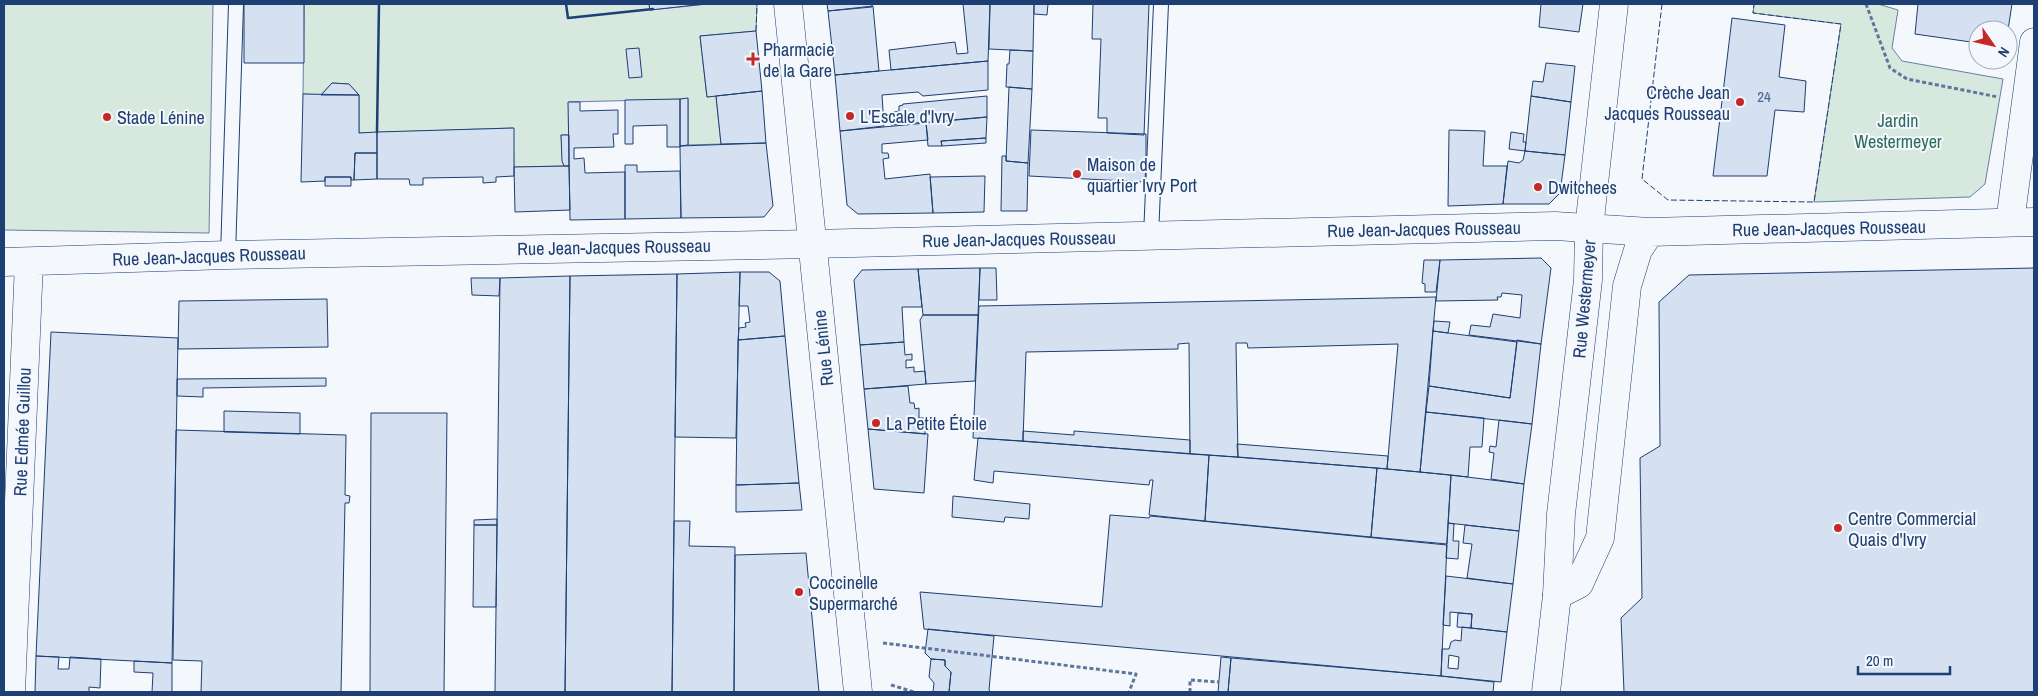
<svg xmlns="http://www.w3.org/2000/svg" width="2038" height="696" font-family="'Archivo Narrow',sans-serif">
<rect width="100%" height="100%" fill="#f4f7fb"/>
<path fill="#d7e8df" stroke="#687fa3" d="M4,4H213L209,233L4,230Z
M304,4H649L650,10L708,4H757L756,31L700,36L707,97L716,96L721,144L688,145V99L569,102V135H561L564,166L514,167L513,128L359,133V95L349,84L332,83L321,95L303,94Z
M1754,4H1878L1898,10L1892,48L1902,61L2003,79L1985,184L1970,197L1814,202L1841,24L1753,13Z"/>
<path fill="#d5e0f0" stroke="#1d3f73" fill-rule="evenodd" d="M244,4H304V63H244Z
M649,4H705L650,10Z
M827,4H872V7L828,11Z
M963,4H990L988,61L891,70L889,50L955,42L957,54L968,53Z
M990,4H1034L1033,51L989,49Z
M1034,4H1048L1047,15L1034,14Z
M1093,4H1149L1144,135L1107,133V118H1098L1101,39H1092Z
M1541,4H1583L1579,32L1539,27Z
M1918,4H2012L2008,30H1978V43L1915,34Z
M873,6L879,71L835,75L828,11Z
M1732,18L1785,25L1779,77L1806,81L1804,112L1775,110L1767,176H1713Z
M756,31L762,91L707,97L700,36Z
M639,48L642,77L629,78L626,49Z
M1010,50L1033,51L1032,89L1006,87L1007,64H1009Z
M988,61V90L923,96L918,92L882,95L884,126L840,131L835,75Z
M1546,63L1575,66L1571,102L1531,96L1533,81L1543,82Z
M332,83L349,84L359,95H321Z
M1009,87L1032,89L1028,163L1006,161Z
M762,91L766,143L721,144L716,96Z
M303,94L359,95V133L377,132V153H355L354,180H351V177H325V181L301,182Z
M987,96V117L891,125L890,113L899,111V106L903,105V104Z
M1531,96L1571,102L1565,155L1525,151Z
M688,98V145L680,146V99Z
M680,99V147H667V125L633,126V144H625V100Z
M568,102H580V111L618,110V134H613L614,147L574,148V159L584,158L585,173L625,172V219L570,220Z
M987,117L986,138L941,141L942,146H928L926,123Z
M926,123L928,140L882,144V153H888L889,158L883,159L885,179L930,174L933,213L858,214L847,205L840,131Z
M514,128V176L496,177V182L483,183V177L423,178V185H410L409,179H377V132Z
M1031,130L1146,134V156H1149V162H1146L1145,182L1029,176Z
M1449,130L1485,131L1483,166H1507L1503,204L1448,206Z
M1511,132L1524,134L1523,142H1526L1525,151L1509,149Z
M561,135H569V166H564L562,161Z
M986,138V143L942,146L941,141Z
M766,143L773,206L764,217L681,218L680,146Z
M1525,151L1565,155L1560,193L1549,204H1503L1508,161L1519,163L1523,160Z
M355,153H377V179L354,180Z
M1002,156H1006V161L1028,163L1027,211H1001Z
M625,165H637V172L680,171L681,218L625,219Z
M569,166L570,210L515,212L514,167Z
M985,176L984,212L933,213L930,177Z
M325,177H351V186H325Z
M1541,258L1551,268L1541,344L1469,335L1471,325L1490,327L1493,314L1520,318L1522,295L1502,293L1501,297H1497L1498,300L1436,301L1440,260Z
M1424,260H1440L1436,292H1425V284L1422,283Z
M980,268L978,315H923L918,269Z
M980,268H996L997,300H979Z
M2034,268V692H1624L1621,618L1642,598L1640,458L1660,446L1659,302L1689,275Z
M918,269L922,307H902L904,342L860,345L854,280L862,270Z
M740,272L736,438L675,437L677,274Z
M740,272H769L780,281L785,336L738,340L739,328L746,327L745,323L750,322L748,306H739Z
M677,274L672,692H565L570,276Z
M570,276L565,692H495L500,278Z
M471,278H500L499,296L472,295Z
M1436,297L1420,472L1387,469L1398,344L1248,348L1247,343H1236L1238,457L1190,454L1189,343L1178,344V349L1026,352L1023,441L973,438L979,306Z
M327,299L328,347L178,349L179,301Z
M923,315H978L975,381L926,384L920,320Z
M1434,321L1450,322L1448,333L1433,331Z
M1433,331L1517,342L1510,398L1429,386Z
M51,332L178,338L172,663L36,656Z
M785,336L799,483L736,485L738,340Z
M1517,340L1541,344L1532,424L1426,412L1429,386L1510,398Z
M904,342L905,355L912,354V360H906V368L914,367V372L925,371L926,384L864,389L860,345Z
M326,378V386L203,388V397L177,396V379Z
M908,386L910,403H914L915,409L919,408V418H926L925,434L868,429L864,389Z
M224,411L300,413V434L224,432Z
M1426,412L1484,418L1482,447H1470L1468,477L1420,472Z
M371,413H447L444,692H370Z
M1499,420L1532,424L1524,484L1491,479L1494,453L1489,452L1490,446L1496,447Z
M868,429L928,434L924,493L874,489Z
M176,430L346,435L345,495L350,496L349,503H345L341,692H201L202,661L173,660Z
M1023,431L1074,435V431L1190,440V454L1023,441Z
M978,438L1209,455L1205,521L1149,515L1153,480H1150L1149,485L994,471L993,483L974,480Z
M1237,444L1388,456L1387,469L1238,457Z
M1209,455L1377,468L1371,537L1205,521Z
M1377,468L1451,475L1447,544L1371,537Z
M1451,475L1524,484L1519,531L1448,523Z
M799,483L802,510L736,512V485Z
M953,496L1030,504L1029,519L1005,517L1004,522L952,517Z
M1110,515L1149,518L1150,516L1447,545L1441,676L924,629L920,592L1102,607Z
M497,519V525H474V520Z
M674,521H690L689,546L735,547L734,692H672Z
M1448,523L1454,524L1453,541H1459L1458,559L1446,558Z
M474,525H497L496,607H473Z
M1465,525L1519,531L1513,584L1467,578L1472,544L1463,543Z
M806,553L819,692H734L735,555Z
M1446,576L1513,584L1507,632L1471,628L1472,614L1450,612V626L1443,625Z
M1458,613L1472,614L1471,628L1457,627Z
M1462,627L1507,632L1501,682L1441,676L1442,649H1449L1451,642L1455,640L1461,641ZM1449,655L1459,657L1458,669L1448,668Z
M928,629L994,636L989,690L991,692H949L951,672L945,666V660L931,659L925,653Z
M36,656L59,657L58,669H69L70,657L101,659L100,688L89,687V692H35Z
M1221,657L1231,658L1228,692H1218Z
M1231,658L1441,676L1494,682L1493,692H1228Z
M931,659L945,660V666L951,672L949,692H933L934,683L929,677Z
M134,661L172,663V692H152L153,673L134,672Z"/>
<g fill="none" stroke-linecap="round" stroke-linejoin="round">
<g stroke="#1d3f73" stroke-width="16">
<path id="service" d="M1151,236L1161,4
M228,255L236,4"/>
</g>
<g stroke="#1d3f73" stroke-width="29">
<path id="minor" d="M2010,222L2034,42
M4,262L228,255L812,244L1555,226L1650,232L2034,222
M1557,595L1579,584L1600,538L1627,286L1638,250L1650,232
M11,692L29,262"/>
</g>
<g stroke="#1d3f73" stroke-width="29">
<path id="secondary" d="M788,4L858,692
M1546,692L1557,595L1561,514L1588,280L1589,228L1614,4"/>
</g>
<path stroke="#5e769c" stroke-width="3" stroke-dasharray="4 2.5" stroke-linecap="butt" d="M1866,4L1890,68L1907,79L1998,97
M883,643L1136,674L1129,692
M891,685L914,692
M1190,692V680L1219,682"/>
<use href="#service" stroke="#f4f7fb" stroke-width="14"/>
<use href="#minor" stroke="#f4f7fb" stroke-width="28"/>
<use href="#secondary" stroke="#f4f7fb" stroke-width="28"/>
<path stroke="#1d3f73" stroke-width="1" stroke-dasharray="6 2.5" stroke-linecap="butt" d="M1662,4L1642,179L1668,200L1814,202L1841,24L1753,13L1754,4
M756,31L757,4"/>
<path stroke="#1d3f73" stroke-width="2.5" d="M566,4L568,18L653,9
M377,132L379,4"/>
</g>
<g fill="#c62828" stroke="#f4f7fb" stroke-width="2">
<path d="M750.5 51.5h5v5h5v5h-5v5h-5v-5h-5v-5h5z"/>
<circle cx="1740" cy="102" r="5"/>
<circle cx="850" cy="116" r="5"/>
<circle cx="107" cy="117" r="5"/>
<circle cx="1077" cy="174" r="5"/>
<circle cx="1538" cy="187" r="5"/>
<circle cx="876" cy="423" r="5"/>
<circle cx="1838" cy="528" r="5"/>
<circle cx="799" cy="592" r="5"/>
</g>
<g text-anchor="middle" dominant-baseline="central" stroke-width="4" stroke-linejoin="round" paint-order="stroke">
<g font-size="15" fill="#4b6792">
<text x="1764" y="96">24</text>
</g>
<g font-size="18" fill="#1d3f73" stroke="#f4f7fb" text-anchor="start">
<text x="763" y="49">Pharmacie<tspan x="763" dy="21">de la Gare</tspan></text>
<text x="1730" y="92" text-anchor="end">Crèche Jean<tspan x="1730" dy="21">Jacques Rousseau</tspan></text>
<text x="860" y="116">L'Escale d'Ivry</text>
<text x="117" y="117">Stade Lénine</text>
<text x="1087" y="164">Maison de<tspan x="1087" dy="21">quartier Ivry Port</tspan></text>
<text x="1548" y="187">Dwitchees</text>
<text x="886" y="423">La Petite Étoile</text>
<text x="1848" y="518">Centre Commercial<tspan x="1848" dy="21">Quais d'Ivry</tspan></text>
<text x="809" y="582">Coccinelle<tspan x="809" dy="21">Supermarché</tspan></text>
</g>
<g font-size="18" fill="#2c6c60" stroke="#f4f7fb">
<text x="1898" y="120">Jardin<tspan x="1898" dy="21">Westermeyer</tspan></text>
</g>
<g font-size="18" fill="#1d3f73" stroke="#f4f7fb">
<text transform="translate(1829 228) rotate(-1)">Rue Jean-Jacques Rousseau</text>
<text transform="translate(1424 229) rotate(-1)">Rue Jean-Jacques Rousseau</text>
<text transform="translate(1019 239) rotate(-1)">Rue Jean-Jacques Rousseau</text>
<text transform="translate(614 247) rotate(-1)">Rue Jean-Jacques Rousseau</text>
<text transform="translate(209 256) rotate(-2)">Rue Jean-Jacques Rousseau</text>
<text transform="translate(1584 299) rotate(-85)">Rue Westermeyer</text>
<text transform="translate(823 348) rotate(-96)">Rue Lénine</text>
<text transform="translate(22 432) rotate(-88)">Rue Edmée Guillou</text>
</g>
</g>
<rect width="2038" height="696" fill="none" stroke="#1d3f73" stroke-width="10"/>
<g transform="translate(1993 45) rotate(124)"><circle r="24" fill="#f4f7fb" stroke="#9eadc5"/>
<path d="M0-4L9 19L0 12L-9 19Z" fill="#c62828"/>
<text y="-8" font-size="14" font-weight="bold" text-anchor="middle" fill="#1d3f73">N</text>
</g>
<path d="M1858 666v8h92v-8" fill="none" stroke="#1d3f73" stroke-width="2.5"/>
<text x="1866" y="666" font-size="15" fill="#1d3f73" stroke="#f4f7fb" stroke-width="4" paint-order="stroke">20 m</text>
</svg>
